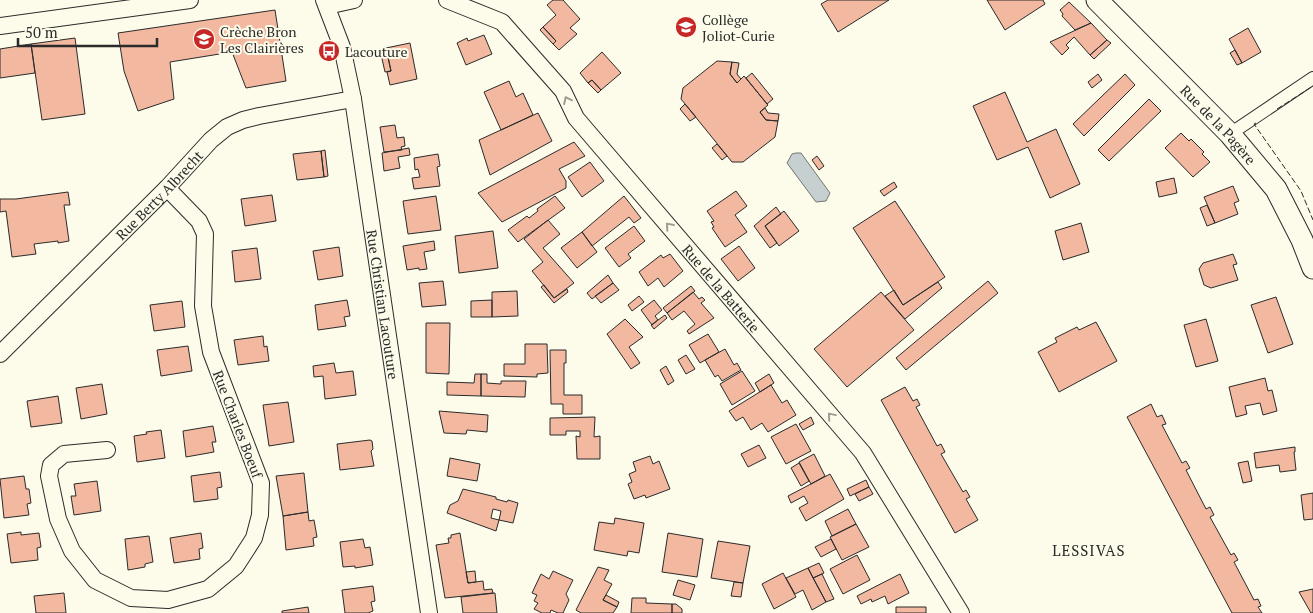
<svg xmlns="http://www.w3.org/2000/svg" width="1313" height="613" font-family="'PT Serif',serif">
<rect width="100%" height="100%" fill="#fdfbea"/>
<path fill="#c7d0d0" stroke="#74746e" d="M796,153H801L830,193L826,201L816,202L787,163L792,154Z"/>
<path fill="#f2b8a0" stroke="#2b2b2b" fill-rule="evenodd" d="M553,0H563L580,19L570,28L577,34L559,50L553,44L556,41L543,27L556,15L547,5Z
M828,0H889L838,32L821,4Z
M987,0H1043L1045,4L1005,30Z
M1069,2L1091,23L1075,30L1062,16L1063,14L1060,10Z
M275,10L286,81L246,88L232,52L170,62L174,99L138,111L124,71L118,33Z
M1091,23L1107,40L1090,55L1074,37L1066,45L1069,48L1062,55L1050,42Z
M543,27L556,41L553,44L540,30Z
M1248,28L1261,52L1242,63L1229,39Z
M484,35L492,54L466,65L457,43L467,38L468,41Z
M75,38L85,114L42,120L31,44Z
M1107,40L1111,43L1094,59L1090,55Z
M410,43L417,79L390,85L387,72L391,71L386,48Z
M31,44L35,73L0,78V49Z
M386,48L391,71L385,72L380,50Z
M1235,50L1242,63L1237,65L1230,53Z
M602,52L621,73L601,90L592,80L588,83L580,73Z
M717,61L732,62L730,74L737,83L744,76L768,105L760,112L766,120L778,121L775,137L743,162H732L681,99L683,88Z
M732,62L739,63L737,74L741,79L737,83L730,74Z
M752,73L773,99L767,104L746,78Z
M1098,74L1102,80L1092,88L1088,82Z
M1125,74L1135,85L1084,136L1073,124Z
M592,80L601,90L598,93L588,83Z
M509,81L516,97L523,93L533,115L501,130L484,92Z
M1005,92L1027,142L1056,129L1080,184L1050,198L1028,147L997,160L973,106Z
M1149,99L1161,111L1109,161L1098,150Z
M685,104L696,117L690,121L680,109Z
M765,108L768,113L779,114L778,121L766,120L760,112Z
M538,113L552,141L490,175L479,140Z
M395,125L397,138L404,137L405,146L401,147L402,150L384,152L380,127Z
M1181,133L1189,141L1191,139L1204,152L1202,154L1210,162L1193,177L1165,148Z
M574,142L585,156L559,169L566,181V188L502,222L478,193Z
M717,144L727,156L722,160L712,148Z
M409,148L410,155L398,157L400,168L384,171L382,153Z
M325,150L328,176L324,177L321,151Z
M321,151L324,177L297,180L293,154Z
M438,154L440,166L437,167L440,186L414,189L412,178L420,177L418,169L415,170L414,158Z
M817,156L824,166L819,170L812,160Z
M590,162L604,181L582,197L568,177Z
M1174,178L1177,193L1159,197L1156,182Z
M894,182L897,187L884,196L880,191Z
M1233,186L1239,201L1234,203L1238,214L1215,223L1204,197Z
M736,191L747,206L735,215L747,232L725,247L712,228L714,227L711,222L714,221L707,211Z
M68,192L70,205H64L69,241L58,243V241L34,244L36,254L12,257L6,211L0,212V199H16Z
M272,195L276,221L245,226L241,199Z
M436,196L441,230L408,234L403,201Z
M555,196L565,208L518,242L508,230L527,216L529,218L538,211L537,209Z
M624,196L641,218L634,223L629,217L592,246L582,232Z
M895,201L945,277L903,305L853,228Z
M1207,205L1215,223L1207,226L1200,208Z
M776,207L781,214L765,226L777,243L770,248L754,226Z
M784,211L799,231L779,246L765,226Z
M548,220L560,234L543,248L574,283L554,298L532,271L543,262L524,239Z
M1081,223L1089,252L1063,260L1055,231Z
M634,226L645,241L628,254L631,258L619,267L605,248Z
M493,231L498,268L459,273L455,236Z
M582,232L597,252L577,268L561,248Z
M434,241L435,250L424,252L427,269L419,270V268L407,270L403,246Z
M739,246L755,268L738,281L721,259Z
M339,247L343,276L318,280L313,251Z
M257,248L261,279L235,282L232,251Z
M670,254L683,271L664,287L658,278L648,286L639,272L661,255L663,258Z
M1233,254L1237,264L1233,265L1238,280L1211,288L1204,285L1199,269L1203,263Z
M608,275L613,283L592,299L587,293Z
M443,281L446,305L422,307L419,283Z
M988,281L998,293L906,370L896,358Z
M938,282L942,288L905,319L885,296L894,290L903,305Z
M613,283L619,290L601,303L595,296Z
M544,285L554,298L567,289L568,292L554,303L541,287Z
M691,286L695,291L667,313L663,308Z
M517,291L518,316L492,317V292Z
M693,292L699,299L702,297L705,300L701,303L714,318L689,334L687,331L695,324L684,311L672,320L667,313Z
M881,292L914,330L847,387L814,349Z
M639,296L644,302L632,311L628,305Z
M1276,297L1293,344L1268,353L1251,305Z
M347,300L350,316L344,317L346,326L318,330L315,305Z
M492,300V317H471V301Z
M654,300L662,310L655,316L658,320L652,325L641,310Z
M182,301L185,327L154,331L150,305Z
M665,315L667,318L654,329L651,325Z
M625,319L643,337L629,347L640,363L631,369L607,334Z
M1206,319L1218,361L1196,367L1184,325Z
M1096,322L1117,361L1059,392L1038,352L1057,342L1055,338L1077,327L1079,330Z
M426,323H450L449,374L426,373Z
M708,334L719,352L700,363L689,345Z
M263,336L264,347L267,346L269,361L238,365L234,340Z
M525,344H547L548,373L537,374V377L504,376V364H525Z
M188,346L192,371L161,376L157,350Z
M725,349L734,365L737,363L741,370L722,381L718,375L715,377L705,360Z
M550,350H566V363H564V395H582V414H563V404H551Z
M686,355L695,369L686,374L678,360Z
M334,363L336,373L353,371L356,395L325,399L323,376L314,377L313,366Z
M666,366L674,381L668,385L660,370Z
M742,371L755,391L732,405L720,384Z
M475,374H481V396L447,395V382L474,383Z
M481,374H487V383L501,384V381H526L525,397L481,396Z
M769,374L774,383L760,392L755,383Z
M1265,378L1268,391L1272,390L1277,411L1263,415L1260,403L1245,406L1247,414L1236,417L1229,387Z
M102,384L107,414L81,419L76,388Z
M771,385L782,403L787,400L796,415L768,432L762,423L751,430L743,417L736,421L729,411Z
M905,387L913,401L917,399L920,405L916,407L937,446L941,444L945,452L941,454L963,492L966,490L970,497L966,499L978,520L955,533L881,400Z
M58,396L62,423L31,427L27,401Z
M288,402L294,442L269,446L263,405Z
M1151,404L1157,417L1162,415L1166,424L1162,425L1182,463L1186,461L1190,468L1186,470L1206,509L1210,507L1214,515L1210,517L1231,555L1234,553L1238,560L1234,562L1254,600L1258,599L1261,606L1258,607L1262,613H1232L1127,417Z
M439,411L488,415L487,432L467,430L466,434L444,433Z
M595,417L594,437L600,436V459H577L576,436L580,437V431H566V435H550V418Z
M811,417L814,424L803,430L799,424Z
M796,424L811,451L786,464L771,437Z
M213,426L216,442H212L214,452L186,457L183,431Z
M161,430L165,458L137,462L134,436L147,434L146,432Z
M370,440L372,441L373,449L371,451L374,466L340,470L337,444Z
M759,445L766,458L748,467L741,454Z
M1295,447V452H1294L1296,470L1280,472L1279,465L1256,468L1254,453Z
M814,454L825,476L811,484L799,462Z
M650,456L653,464L659,461L670,489L646,498L645,495L634,499L628,484L632,482L629,474L636,471L633,462Z
M450,458L480,464L477,481L447,476Z
M1248,461L1252,481L1243,483L1238,463Z
M799,463L809,481L801,486L791,468Z
M220,472L222,487L217,488L218,499L194,502L191,476Z
M304,473L308,512L283,516L276,476Z
M830,474L844,499L806,521L799,508L808,503L804,496L791,503L788,496Z
M24,476L26,489H29L31,503L27,504L29,515L4,518L0,479Z
M866,480L869,487L850,496L847,489Z
M97,481L101,511L74,515L71,496H76L74,484Z
M869,487L873,494L859,501L855,494Z
M463,489L496,497V499L507,502L508,500L518,503L513,523L499,520L496,531L447,513L450,505L458,501ZM493,509L501,511L499,520L491,518Z
M1313,493V519L1304,520L1301,495Z
M848,509L856,524L832,536L825,521Z
M308,512L309,521L314,520L317,537L313,538L314,546L286,550L283,516Z
M615,518L644,523L639,553L628,551L627,556L594,550L599,522L614,524Z
M856,524L869,547L842,560L830,537Z
M21,532V535L39,533L41,547L37,548L38,560L11,563L7,534Z
M201,533L203,548L199,549L200,559L174,563L170,538Z
M460,533L468,583L483,581L484,590L492,589L493,593L445,598L436,545L449,543L448,538H451V535Z
M668,533L703,539L697,577L662,572Z
M149,536L153,562L145,564V567L128,570L125,539Z
M363,539L365,548L370,547L373,565L355,568V566L343,567L340,542Z
M831,539L836,549L821,557L815,547Z
M718,541L750,546L743,583L711,578Z
M857,555L870,580L843,594L830,569Z
M819,563L824,573L813,578L808,568Z
M598,567L609,570L604,580L612,584L603,600L617,607L613,613H581L576,610Z
M808,568L826,602L812,610L803,590L795,594L786,578Z
M475,571L476,582L468,583L466,572Z
M553,571L573,580L566,594L569,600L563,613H558L551,610L550,613H542L534,609L538,603L534,601L537,595L532,593L541,574L549,579Z
M783,573L796,597L774,609L762,584Z
M822,574L834,599L826,602L813,578Z
M900,574L909,593L888,604L885,596L872,602L871,599L861,604L857,596Z
M678,580L695,585L690,600L673,595Z
M734,582L743,583L741,597L731,596Z
M373,586L375,601L371,602L373,611L368,613H345L342,590Z
M1313,589V613H1311L1299,592Z
M64,593L66,613H36L34,596Z
M495,593L497,613H463L461,597Z
M606,595L619,602L617,607L603,600Z
M632,598H646V603L672,604V613H631Z
M672,604H676L682,609V613H672Z
M308,607L309,613H282V611Z
M896,607H926V613H896Z"/>
<g fill="none" stroke-linecap="round" stroke-linejoin="round">
<g stroke="#2b2b2b" stroke-width="14">
<path id="pedestrian" d="M1230,134L1313,78"/>
</g>
<g stroke="#2b2b2b" stroke-width="18">
<g id="minor">
<path id="s1" d="M324,0L342,47L353,99L429,613"/>
<path id="s2" d="M447,0L502,22L563,91L576,118L863,453L961,613"/>
<path d="M327,6L354,0"/>
<path d="M0,26L190,0"/>
<path id="s3" d="M0,354L167,188L211,140L227,127L243,120L259,116L353,99"/>
<path d="M107,450L64,454L51,465L49,476L58,519L72,551L95,580L131,598L168,600L208,589L236,566L254,538L260,515L261,483L211,352L203,306L205,234L199,221L167,188"/>
</g>
</g>
<g stroke="#2b2b2b" stroke-width="23">
<g id="tertiary">
<path id="s4" d="M1097,0L1230,134L1276,189L1302,240L1313,268"/>
</g>
</g>
<use href="#pedestrian" stroke="#fdfbea" stroke-width="12"/>
<use href="#minor" stroke="#fdfbea" stroke-width="16"/>
<use href="#tertiary" stroke="#fdfbea" stroke-width="21"/>
<path stroke="#2b2b2b" stroke-width="1" stroke-dasharray="6 2.5" stroke-linecap="butt" d="M1277,109L1313,86
M1256,123L1254,124L1301,191L1313,220"/>
</g>
<defs><path id="oneway-chevron" d="M-2-3.5L2.5 0L-2 3.5" fill="none" stroke-width="1.6" stroke-linecap="round" stroke-linejoin="round" transform="scale(1.25)"/></defs>
<g stroke="#9e9d94">
<use href="#oneway-chevron" transform="translate(567 100) rotate(-116)"/>
<use href="#oneway-chevron" transform="translate(669 226) rotate(-131)"/>
<use href="#oneway-chevron" transform="translate(831 416) rotate(-130)"/>
</g>
<defs>
<g id="school-disc" transform="scale(1.125)"><circle r="9.5" fill="#c62828" stroke="#fdfbea"/><path d="M0-5L7-2L0 1L-7-2ZM-4 1L0 2.5L4 1V4Q0 6-4 4Z" fill="#fff"/></g>
<g id="bus-disc" transform="scale(1.125)"><circle r="9.5" fill="#c62828" stroke="#fdfbea"/><path d="M-5-6H5V4H4V6H2V4H-2V6H-4V4H-5ZM-3.5-4V0h7V-4ZM-3.5 1.2v1.5H-2V1.2ZM2 1.2v1.5H3.5V1.2Z" fill="#fff"/></g>
</defs>
<g fill-rule="evenodd">
<use href="#school-disc" x="686" y="27"/>
<use href="#school-disc" x="204" y="39"/>
<use href="#bus-disc" x="329" y="51"/>
</g>
<g text-anchor="middle" dominant-baseline="central" stroke-width="4" stroke-linejoin="round" paint-order="stroke">
<g font-size="14" fill="#2b2b2b" stroke="#fdfbea" text-anchor="start">
<text x="702" y="19">Collège<tspan x="702" dy="16">Joliot-Curie</tspan></text>
<text x="220" y="31">Crèche Bron<tspan x="220" dy="16">Les Clairières</tspan></text>
<text x="345" y="51">Lacouture</text>
</g>
<g font-size="14" fill="#2b2b2b" stroke="#fdfbea">
<text stroke="none"><textPath href="#s4" startOffset="174">Rue de la Pagère</textPath></text>
<text stroke="none"><textPath href="#s3" startOffset="225">Rue Berty Albrecht</textPath></text>
<text stroke="none"><textPath href="#s2" startOffset="405">Rue de la Batterie</textPath></text>
<text stroke="none"><textPath href="#s1" startOffset="311">Rue Christian Lacouture</textPath></text>
<text transform="translate(238 424) rotate(69)">Rue Charles Boeuf</text>
</g>
<g font-size="15" letter-spacing="1" fill="#2b2b2b" stroke="#fdfbea">
<text x="1089" y="550">LESSIVAS</text>
</g>
</g>
<path d="M18 38v8h139v-8" fill="none" stroke="#2b2b2b" stroke-width="2.5"/>
<text x="25" y="38" font-size="15" fill="#2b2b2b" stroke="#fdfbea" stroke-width="4" paint-order="stroke">50 m</text>
</svg>
